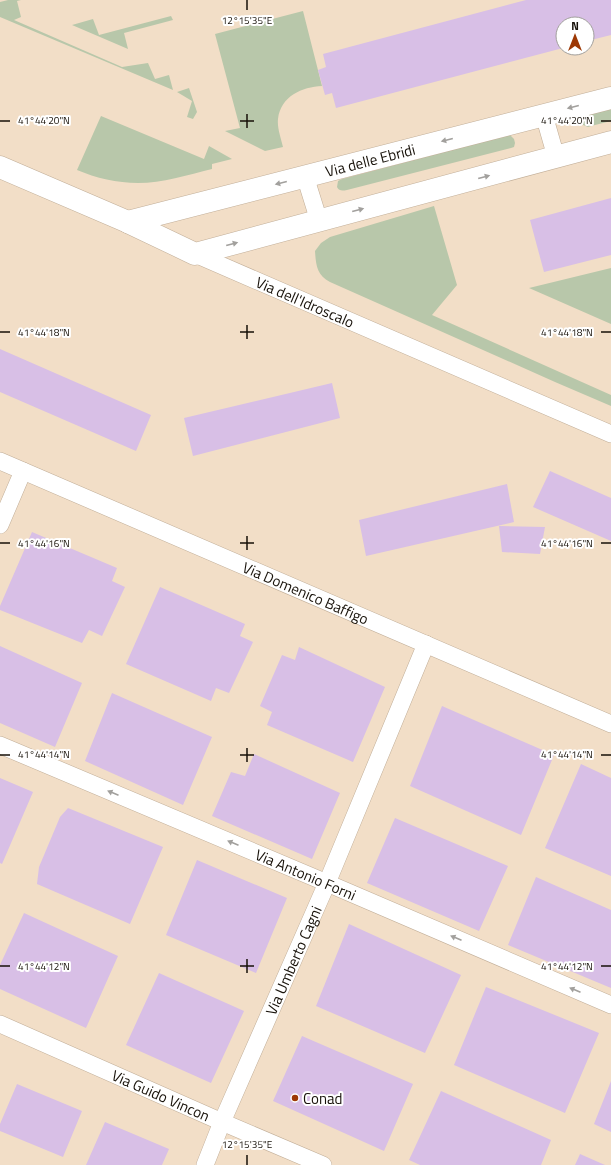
<svg xmlns="http://www.w3.org/2000/svg" width="611" height="1165" font-family="'Titillium Web',sans-serif">
<rect width="100%" height="100%" fill="#f2dec7"/>
<path fill="#b8c7aa" d="M8,0H21L17,1L21,17L14,20L122,67L148,63L155,79L169,75L173,90L0,17V2Z
M303,11L322,86C302,87 281,96 278,119C277,128 281,138 283,147L265,151L225,131L240,128L215,34Z
M171,16L173,20L124,33L128,49L72,25L93,19L99,35Z
M189,88L197,112L193,119L187,117L192,101L177,92Z
M611,108V121L591,126L588,127L583,125L582,120L584,116Z
M101,116L204,159L209,146L232,159L212,164V169C188,175 162,183 138,183C117,183 96,178 77,170Z
M510,135L514,139L515,143L514,147L511,148L347,190C342,191 339,191 337,187L338,181L342,179L505,136Z
M434,206L457,285L432,315L611,395V406L555,382L330,282C317,275 316,266 315,251L321,243L330,237Z
M611,268V324L529,288Z"/>
<path fill="#d8bfe6" d="M526,0H611V35L587,41V24H563V48L336,108L332,93L325,95L318,70L326,67L323,54Z
M611,198V255L544,272L530,220Z
M0,349L151,415L136,451L0,392Z
M332,383L340,418L193,456L184,418Z
M550,471L611,498V541L533,507Z
M507,484L514,522L366,556L359,520Z
M499,526L545,527L540,554L502,552Z
M32,532L117,568L112,581L125,587L102,636L89,630L82,643L0,610V606Z
M160,587L245,624L240,636L253,642L229,693L216,688L211,701L126,664Z
M0,646L82,683L55,747L0,723Z
M299,647L385,687L353,762L267,725L272,712L260,706L282,655L295,660Z
M112,693L212,737L183,805L85,761Z
M442,706L554,755L521,835L410,786Z
M254,754L340,793L312,859L212,816L231,772L245,776Z
M581,764L611,778V876L545,848Z
M0,778L33,792L2,864L0,863Z
M68,808L163,847L130,924L37,884L39,867L60,817Z
M395,818L508,866L479,931L367,883Z
M197,860L287,898L256,973L166,935Z
M536,877L611,910V988L508,945Z
M24,913L118,956L86,1028L0,989V965Z
M349,924L461,975L425,1053L316,1006Z
M159,973L244,1011L211,1083L126,1045Z
M486,987L599,1033L565,1113L454,1065Z
M302,1036L413,1084L384,1151L273,1101Z
M611,1081V1132L594,1124Z
M17,1084L82,1111L63,1157L0,1131V1124Z
M441,1091L551,1140L541,1165H420L409,1160Z
M105,1122L169,1149L162,1165H86Z
M580,1154L605,1165H575Z"/>
<g fill="none" stroke-linecap="round" stroke-linejoin="round">
<g stroke="#c1ae98" stroke-width="18">
<g id="street">
<path d="M544,115L556,157"/>
<path d="M305,176L319,221"/>
<path id="s1" d="M195,254L611,434"/>
<path id="s2" d="M0,461L611,724"/>
<path d="M0,525L23,471"/>
<path id="s3" d="M0,745L327,883L611,1005"/>
<path id="s4" d="M0,1024L222,1122L323,1165"/>
<path id="s5" d="M205,1165L222,1122L327,883L426,644"/>
</g>
</g>
<g stroke="#c1ae98" stroke-width="23">
<g id="secondary">
<path d="M0,167L128,222L195,254L611,142"/>
<path id="s6" d="M128,222L611,98"/>
</g>
</g>
<use href="#street" stroke="#fff" stroke-width="17"/>
<use href="#secondary" stroke="#fff" stroke-width="22"/>
</g>
<defs><path id="oneway-solid" d="M-6-.8H1V-3.2L6.5 0L1 3.2V.8H-6Z"/></defs>
<g fill="#a2a09d">
<use href="#oneway-solid" transform="translate(573 107) rotate(166)"/>
<use href="#oneway-solid" transform="translate(447 140) rotate(166)"/>
<use href="#oneway-solid" transform="translate(484 177) rotate(-15)"/>
<use href="#oneway-solid" transform="translate(281 183) rotate(166)"/>
<use href="#oneway-solid" transform="translate(358 210) rotate(-15)"/>
<use href="#oneway-solid" transform="translate(232 244) rotate(-15)"/>
<use href="#oneway-solid" transform="translate(113 793) rotate(-157)"/>
<use href="#oneway-solid" transform="translate(233 843) rotate(-157)"/>
<use href="#oneway-solid" transform="translate(456 938) rotate(-157)"/>
<use href="#oneway-solid" transform="translate(575 990) rotate(-157)"/>
</g>
<path fill="none" stroke="#171109" stroke-width="1.5" d="M247,0V10M247,114V128M0,121H10M240,121H254M601,121H611M247,325V339M0,332H10M240,332H254M601,332H611M247,536V550M0,543H10M240,543H254M601,543H611M247,748V762M0,755H10M240,755H254M601,755H611M247,959V973M0,966H10M240,966H254M601,966H611M247,1155V1165"/>
<circle fill="#9d3804" stroke="#fff" stroke-width="1.5" cx="295" cy="1098" r="4"/>
<g text-anchor="middle" dominant-baseline="central" stroke-width="4" stroke-linejoin="round" paint-order="stroke">
<g font-size="15" fill="#171109" stroke="#fff">
<text stroke="none"><textPath href="#s6" startOffset="250">Via delle Ebridi</textPath></text>
<text stroke="none"><textPath href="#s1" startOffset="120">Via dell'Idroscalo</textPath></text>
<text stroke="none"><textPath href="#s2" startOffset="333">Via Domenico Baffigo</textPath></text>
<text stroke="none"><textPath href="#s3" startOffset="332">Via Antonio Forni</textPath></text>
<text stroke="none"><textPath href="#s5" startOffset="223">Via Umberto Cagni</textPath></text>
<text stroke="none"><textPath href="#s4" startOffset="176">Via Guido Vincon</textPath></text>
</g>
<g font-size="15" fill="#171109" stroke="#fff" text-anchor="start">
<text x="303" y="1098">Conad</text>
</g>
</g>
<g font-size="10" text-anchor="middle" fill="#171109" stroke="#fff" stroke-width="4" stroke-linejoin="round" paint-order="stroke">
<text x="247" y="24">12°15'35"E</text>
<text x="44" y="124">41°44'20"N</text>
<text x="567" y="124">41°44'20"N</text>
<text x="44" y="336">41°44'18"N</text>
<text x="567" y="336">41°44'18"N</text>
<text x="44" y="547">41°44'16"N</text>
<text x="567" y="547">41°44'16"N</text>
<text x="44" y="758">41°44'14"N</text>
<text x="567" y="758">41°44'14"N</text>
<text x="44" y="970">41°44'12"N</text>
<text x="567" y="970">41°44'12"N</text>
<text x="247" y="1148">12°15'35"E</text>
</g>
<g transform="translate(575 36)"><circle r="19" fill="#ffffff" stroke="#a2a09d"/>
<path d="M0-3L7 15L0 10L-7 15Z" fill="#9d3804"/>
<text y="-6" font-size="11" font-weight="bold" text-anchor="middle" fill="#171109">N</text>
</g>
</svg>
